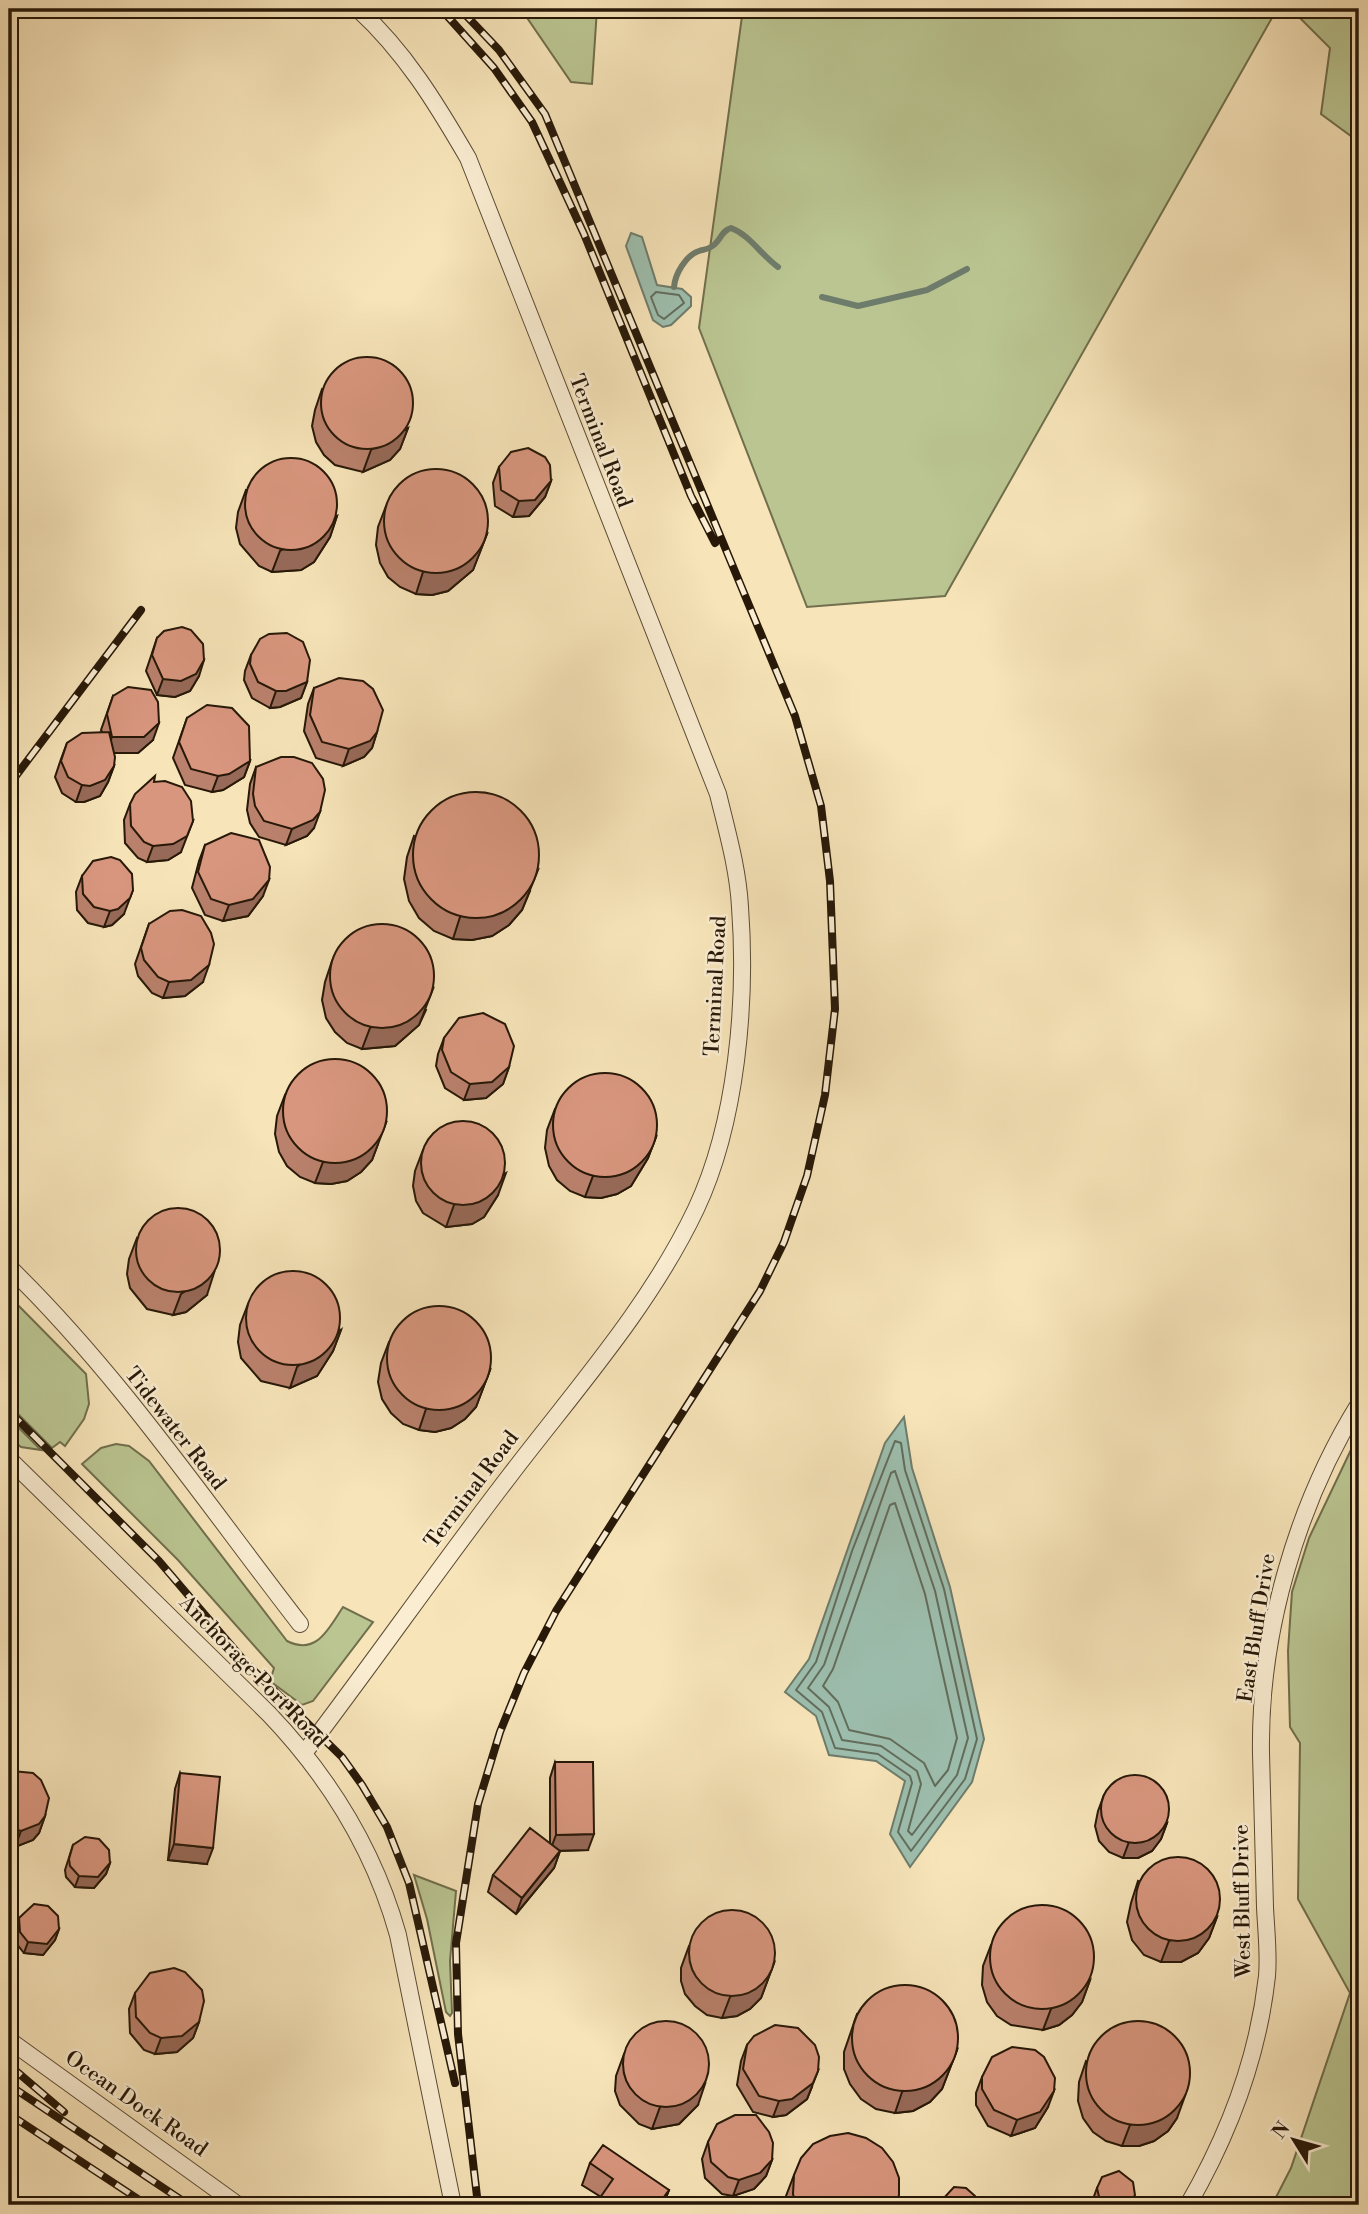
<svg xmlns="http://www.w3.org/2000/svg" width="1368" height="2214" font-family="'Libre Bodoni',serif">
<rect width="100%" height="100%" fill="#f7e4b9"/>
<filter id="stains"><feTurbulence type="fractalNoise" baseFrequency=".00286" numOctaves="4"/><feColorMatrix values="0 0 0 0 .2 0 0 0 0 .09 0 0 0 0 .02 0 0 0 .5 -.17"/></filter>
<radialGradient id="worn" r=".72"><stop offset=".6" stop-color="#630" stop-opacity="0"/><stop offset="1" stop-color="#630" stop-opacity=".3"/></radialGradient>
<path fill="#bac591" stroke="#706e4c" stroke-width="2" d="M521,9H597L592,84L571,82Z
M743,9H1277L945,596L807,607L699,328Z
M1291,9H1359V142L1321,114L1330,48Z
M9,1296L86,1374L89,1404L84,1419L65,1446L60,1442L52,1448L9,1405Z
M9,1418L41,1450L21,1447L9,1437Z
M1359,1433V2205H1272L1291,2168L1350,1993L1298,1899L1300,1743L1290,1727L1288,1651L1292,1592L1309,1538Z
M116,1444L129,1446L149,1461L287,1641C317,1656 329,1628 343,1607L373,1622L313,1701L302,1705L270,1681L274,1668L178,1560L82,1464L101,1448Z
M414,1875L456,1891L450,1961L452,2013L450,2016L446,2012L427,1919Z"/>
<path fill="#9dbfaf" stroke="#6e7c6c" stroke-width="2" d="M631,233L642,237L657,285L682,289L691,297V306L671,325L663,327L653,320L626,246Z
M904,1417L912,1468L950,1587L984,1739L972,1782L910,1867L890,1834L905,1781L876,1761L829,1755L816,1716L785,1692L809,1659L885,1443Z"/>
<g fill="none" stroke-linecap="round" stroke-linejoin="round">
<path stroke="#626c5c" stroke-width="2" d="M656,292L679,295L684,303L664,319L658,315L651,297Z
M895,1441L901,1443L905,1470L944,1589L977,1739L965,1779L911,1851L898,1832L912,1783L910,1776L878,1754L835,1748L822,1712L796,1690L816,1662L852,1551Z
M895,1471L935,1591L968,1738L957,1775L912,1835L908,1831L921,1784L917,1771L881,1746L842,1740L829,1707L808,1688L824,1665L891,1473Z
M895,1503L925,1594L957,1738L948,1770L935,1786L924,1763L890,1739L849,1730L838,1702L823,1686L833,1669L890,1505Z"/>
<path stroke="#6e7c6c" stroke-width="6" d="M674,287C675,274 686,255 699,251C706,249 710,249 715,244C722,237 722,231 731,228C750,235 761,255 778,267
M822,297L858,306L927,290L967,269"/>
<g stroke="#5b4b34" stroke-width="18">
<path id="street" d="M9,1267C119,1374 206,1503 300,1624
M9,1459L269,1714C330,1778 374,1849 398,1935L453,2205
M305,1752C375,1660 441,1565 511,1474C576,1389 650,1306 696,1209C737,1122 747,1001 740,907C738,869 727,831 718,794L468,158C436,103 405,52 358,9
M9,2040L238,2205
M1188,2205C1229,2134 1258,2058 1267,1976C1269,1954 1266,1929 1265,1907C1264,1855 1262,1804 1261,1753C1259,1634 1297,1504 1359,1404"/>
</g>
<use href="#street" stroke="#faedd2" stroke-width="16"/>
<g stroke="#271808" stroke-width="8">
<path id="rail" d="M441,9L494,68L532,122L584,234L691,496L715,543
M460,9L499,50L545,114L795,716L821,806L830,881L835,1009L825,1095L807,1176L784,1242L760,1291L556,1611L524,1673L500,1732L478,1804L456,1943L458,2034L478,2205
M9,785L141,610
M9,1411L159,1561L247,1664L342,1757L362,1785L387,1827L409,1883L455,2083
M9,2065L64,2112
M9,2085L189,2205
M9,2114L147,2205"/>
</g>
<use href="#rail" stroke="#faedd2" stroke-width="5" stroke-dasharray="16" stroke-linecap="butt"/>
</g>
<path fill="#ba816c" stroke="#271808" stroke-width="2" d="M322,389L408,428L400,449L390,460L363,472L335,465L324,455L316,442L312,426L315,410Z
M499,467L551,481L545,497L529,516L513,517L495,506L493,483Z
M246,490L337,516L330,537L314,562L301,570L272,572L259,566L240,544L236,528L238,512Z
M386,506L487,534L473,570L448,591L432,595L416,594L400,587L388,577L380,563L376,545L378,527Z
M157,638L199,676L190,691L175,697L157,695L146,671Z
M251,655L307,682L301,698L280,707L270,708L252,698L244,680L245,671Z
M314,688L377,732L372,748L364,757L343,766L316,758L304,731L308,704Z
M113,696L153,740L138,753H114V766L108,782L100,796L84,802H76L62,793L55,777L61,759L67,743L102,732L101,730Z
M187,718L250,761L244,777L223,790L212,792L185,785L173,758Z
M256,767L314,828L307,836L286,845L259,837L250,823L247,810L250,784Z
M154,782L181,852L168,860L147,862L138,858L125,843L124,820L130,804Z
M414,836L530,891L522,910L509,925L492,936L472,940L453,939L434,931L419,918L409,901L404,879L407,857Z
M205,845L263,896L248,916L223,921L205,915L192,888L199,861Z
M82,876L124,914L112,925L104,927L88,923L77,910L76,892Z
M149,924L203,982L185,996L163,998L152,993L138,976L135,964Z
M332,961L426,1010L419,1025L395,1046L362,1049L347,1043L335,1032L326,1018L322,1000L325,982Z
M444,1038L509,1067L503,1084L486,1098L464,1100L445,1088L436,1066L438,1054Z
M285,1095L378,1144L372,1160L361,1172L347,1181L331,1184L315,1183L300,1177L287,1166L279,1152L275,1134L277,1116Z
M555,1109L656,1137L648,1158L631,1186L617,1194L601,1198L585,1197L570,1191L557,1180L549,1166L545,1148L547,1130Z
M423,1150L498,1195L484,1217L472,1224L446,1227L423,1213L416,1201L413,1186L415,1171Z
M137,1238L207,1295L186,1312L173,1315L147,1309L130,1288L127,1274L129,1259Z
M248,1304L341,1330L333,1351L317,1376L290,1388L261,1381L241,1358L238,1342L240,1325Z
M389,1342L490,1370L476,1407L465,1419L451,1428L435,1432L419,1430L403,1424L391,1413L382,1399L378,1382L381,1363Z
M555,1762L588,1850L559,1851H560L554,1868L516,1914L488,1892L493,1875L550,1844V1778Z
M9,1773L45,1816L39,1833L33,1840L15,1847L9,1845Z
M180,1773L207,1864L168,1860L175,1789Z
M1104,1795L1167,1823L1161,1839L1152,1851L1138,1858H1123L1109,1852L1099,1841L1095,1826L1098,1811Z
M73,1845L110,1863L106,1874L94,1888L75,1887L66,1877L65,1870Z
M1138,1881L1217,1917L1209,1938L1198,1953L1181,1962H1161L1144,1955L1132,1940L1127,1922L1131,1903Z
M19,1918L59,1929L55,1940L43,1955L24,1953L16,1943L15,1929Z
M991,1945L1090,1980L1082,2002L1072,2015L1059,2025L1043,2030L1011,2025L997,2016L987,2002L982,1985L983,1966Z
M689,1946L774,1963L761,1998L750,2009L737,2016L722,2018L707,2015L695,2006L685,1994L681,1981V1968Z
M135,1993L199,2022L193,2038L177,2052L155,2054L144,2050L130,2033L129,2009Z
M857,2014L957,2050L942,2089L930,2102L913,2111L895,2113L876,2109L861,2099L850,2084L844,2069V2052Z
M747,2045L812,2087L807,2099L786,2115L773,2117L753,2112L737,2085L741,2061Z
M624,2054L698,2105L679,2124L652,2129L639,2124L620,2105L615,2091L616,2076Z
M1086,2061L1177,2118L1168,2131L1154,2141L1139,2146H1122L1106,2141L1093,2132L1083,2118L1078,2101L1079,2082Z
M982,2077L1048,2107L1035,2128L1011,2136L988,2126L976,2105V2093Z
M708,2142L772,2160L766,2176L754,2189L733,2196L722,2194L705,2178L702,2159Z
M590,2163L669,2190L663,2205H595L601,2197L582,2185Z
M794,2175L895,2205H785L786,2196Z
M1097,2188L1131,2205H1094L1093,2199Z"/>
<path fill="#976958" stroke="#271808" stroke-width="2" d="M408,428L400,449L390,460L363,472L371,450Z
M551,481L545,497L529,516L513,517L519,501Z
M337,516L330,537L314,562L301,570L272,572L280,551Z
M487,534L473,570L448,591L432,595L416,594L423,572Z
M204,660L199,676L190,691L175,697L157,695L163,679Z
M307,682L301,698L280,707L270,708L276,691Z
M159,723L153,740L138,753H106L112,737Z
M377,732L372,748L364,757L343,766L349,749Z
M250,761L244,777L223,790L212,792L218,776Z
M114,766L108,782L100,796L84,802H76L82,785Z
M320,812L314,828L307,836L286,845L292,829Z
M193,821L181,852L168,860L147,862L153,846Z
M538,870L522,910L509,925L492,936L472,940L453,939L460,917Z
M269,880L263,896L248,916L223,921L229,905Z
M133,890L124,914L112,925L104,927L110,911Z
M209,965L203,982L185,996L163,998L169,982Z
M433,989L419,1025L395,1046L362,1049L370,1028Z
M509,1067L503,1084L486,1098L464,1100L470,1084Z
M386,1123L372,1160L361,1172L347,1181L331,1184L315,1183L323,1162Z
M656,1137L648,1158L631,1186L617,1194L601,1198L585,1197L593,1176Z
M506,1173L498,1195L484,1217L472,1224L446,1227L454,1205Z
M214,1273L207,1295L186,1312L173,1315L181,1294Z
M341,1330L333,1351L317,1376L290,1388L297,1367Z
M490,1370L476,1407L465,1419L451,1428L435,1432L419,1430L426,1409Z
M45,1816L39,1833L33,1840L15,1847L21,1831Z
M1167,1823L1161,1839L1152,1851L1138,1858H1123L1129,1842Z
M594,1834L588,1850L550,1851L556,1835Z
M174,1844L213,1848L207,1864L168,1860Z
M560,1851L554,1868L516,1914L522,1898Z
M110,1863L106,1874L94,1888L75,1887L79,1876Z
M1217,1917L1209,1938L1198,1953L1181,1962H1161L1169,1941Z
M59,1929L55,1940L43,1955L24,1953L28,1942Z
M774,1963L761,1998L750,2009L737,2016L722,2018L730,1997Z
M1090,1980L1082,2002L1072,2015L1059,2025L1043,2030L1051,2009Z
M199,2022L193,2038L177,2052L155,2054L161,2038Z
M957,2050L942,2089L930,2102L913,2111L895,2113L902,2092Z
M818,2071L807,2099L786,2115L773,2117L779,2101Z
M705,2084L698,2105L679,2124L652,2129L660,2107Z
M1054,2091L1048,2107L1035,2128L1011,2136L1017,2120Z
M1185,2096L1177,2118L1168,2131L1154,2141L1139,2146H1122L1130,2125Z
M772,2160L766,2176L754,2189L733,2196L739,2180Z
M669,2190L663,2205H658Z"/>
<path fill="#d8967e" stroke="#271808" stroke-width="2" d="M321 403a46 46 0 1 1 92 0a46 46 0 1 1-92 0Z
M528,448L545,457L550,465L551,481L535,500L519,501L501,490L499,467L511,452Z
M245 504a46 46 0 1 1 92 0a46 46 0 1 1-92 0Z
M384 521a52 52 0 1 1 104 0a52 52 0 1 1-104 0Z
M182,627L191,630L203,644L204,660L196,674L181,681L163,679L152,655L157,638L164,631Z
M287,633L303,642L310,660L307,682L286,691H276L258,682L250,664L251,655L260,639L269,634Z
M339,678L363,681L373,689L383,710L377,732L370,741L349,749L322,742L310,715L314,688Z
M128,687L151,690L158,702L159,723L144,737H112L107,714L113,696Z
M207,705L232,708L249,726L250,761L229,774L218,776L191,769L179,742L187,718Z
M109,732L115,757L114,766L105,780L90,786L82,785L68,777L61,761L67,743L82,733Z
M281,757H294L312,763L323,779L325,790L320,812L313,820L292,829L264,821L255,806L253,794L256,767Z
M155,776L154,782L165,781L182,787L191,801L193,821L187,836L173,844L153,846L144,842L131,826L130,804L135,794Z
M413 855a63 63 0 1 1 126 0a63 63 0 1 1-126 0Z
M231,833L259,840L270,867L269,880L253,899L229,905L211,899L198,872L205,845Z
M111,857L120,860L132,874L133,890L130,898L118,909L110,911L94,907L83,894L82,876L93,861Z
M182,910L201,916L211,933L214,944L209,965L191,980L169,982L158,977L144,960L141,948L149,924L170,911Z
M330 976a52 52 0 1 1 104 0a52 52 0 1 1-104 0Z
M483,1013L505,1024L514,1046L509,1067L492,1082L470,1084L451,1072L442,1050L444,1038L459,1018Z
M283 1111a52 52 0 1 1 104 0a52 52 0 1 1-104 0Z
M553 1125a52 52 0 1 1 104 0a52 52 0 1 1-104 0Z
M421 1163a42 42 0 1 1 84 0a42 42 0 1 1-84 0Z
M136 1250a42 42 0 1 1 84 0a42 42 0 1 1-84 0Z
M246 1318a47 47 0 1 1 94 0a47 47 0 1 1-94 0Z
M387 1358a52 52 0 1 1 104 0a52 52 0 1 1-104 0Z
M555,1762H593L594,1834L556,1835Z
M12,1771L33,1773L41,1780L49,1798L45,1816L39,1824L21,1831L9,1827V1773Z
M180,1773L220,1777L213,1848L174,1844Z
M1101 1809a34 34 0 1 1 68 0a34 34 0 1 1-68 0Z
M530,1828L560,1851L522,1898L493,1875Z
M85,1837L99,1839L109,1850L110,1863L98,1877L79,1876L70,1866L69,1859L73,1845Z
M1136 1899a42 42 0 1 1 84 0a42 42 0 1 1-84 0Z
M34,1904L48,1906L58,1916L59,1929L47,1944L28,1942L20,1932L19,1918Z
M990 1957a52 52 0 1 1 104 0a52 52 0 1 1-104 0Z
M689 1953a43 43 0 1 1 86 0a43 43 0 1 1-86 0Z
M174,1968L185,1972L202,1990L204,2001L199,2022L182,2036L161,2038L150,2033L136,2017L135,1993L150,1973Z
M852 2038a53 53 0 1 1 106 0a53 53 0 1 1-106 0Z
M1086 2073a52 52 0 1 1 104 0a52 52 0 1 1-104 0Z
M623 2064a43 43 0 1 1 86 0a43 43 0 1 1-86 0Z
M775,2025L798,2028L815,2045L819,2057L818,2071L813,2083L792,2099L779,2101L759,2096L743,2069L747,2045L754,2036Z
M1012,2047L1035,2050L1044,2057L1055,2078L1054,2091L1040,2112L1017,2120L994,2110L982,2089V2077L992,2057Z
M735,2115H756L769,2132L773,2143L772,2160L760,2173L739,2180L728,2177L711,2162L708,2142L717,2124Z
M848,2133L866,2138L882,2148L893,2162L899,2178V2195L895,2205H796L793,2194L794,2175L801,2158L813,2144L830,2136Z
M603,2145L669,2190L658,2205H595L613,2179L590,2163Z
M1119,2171L1133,2182L1135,2195L1128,2205H1101L1097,2188L1102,2177Z
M954,2187L966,2188L975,2196L976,2205H943L942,2200Z"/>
<g text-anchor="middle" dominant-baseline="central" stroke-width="5" stroke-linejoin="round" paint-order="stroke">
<g font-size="21" fill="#271808" stroke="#faedd2">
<text transform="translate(600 441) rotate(69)">Terminal Road</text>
<text transform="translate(716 986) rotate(-87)">Terminal Road</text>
<text transform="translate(175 1429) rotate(52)">Tidewater Road</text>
<text transform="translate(472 1490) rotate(-53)">Terminal Road</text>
<text transform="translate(1257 1628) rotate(-81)">East Bluff Drive</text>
<text transform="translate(253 1672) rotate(46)">Anchorage Port Road</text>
<text transform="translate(1243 1901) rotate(-91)">West Bluff Drive</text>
<text transform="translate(136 2104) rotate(35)">Ocean Dock Road</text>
</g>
</g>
<rect width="1368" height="2214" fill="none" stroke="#f7e4b9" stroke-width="35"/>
<rect x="10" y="10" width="1347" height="2193" fill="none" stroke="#271808" stroke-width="3.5"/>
<rect x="18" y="18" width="1333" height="2179" fill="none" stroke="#271808" stroke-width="2"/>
<g transform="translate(1294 2140) rotate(307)" stroke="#faedd2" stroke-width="5" paint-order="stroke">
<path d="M0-5L12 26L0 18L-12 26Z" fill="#271808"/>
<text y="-10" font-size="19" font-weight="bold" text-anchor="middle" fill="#271808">N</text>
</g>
<rect width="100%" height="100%" filter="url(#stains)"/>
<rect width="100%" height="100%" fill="url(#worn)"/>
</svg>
